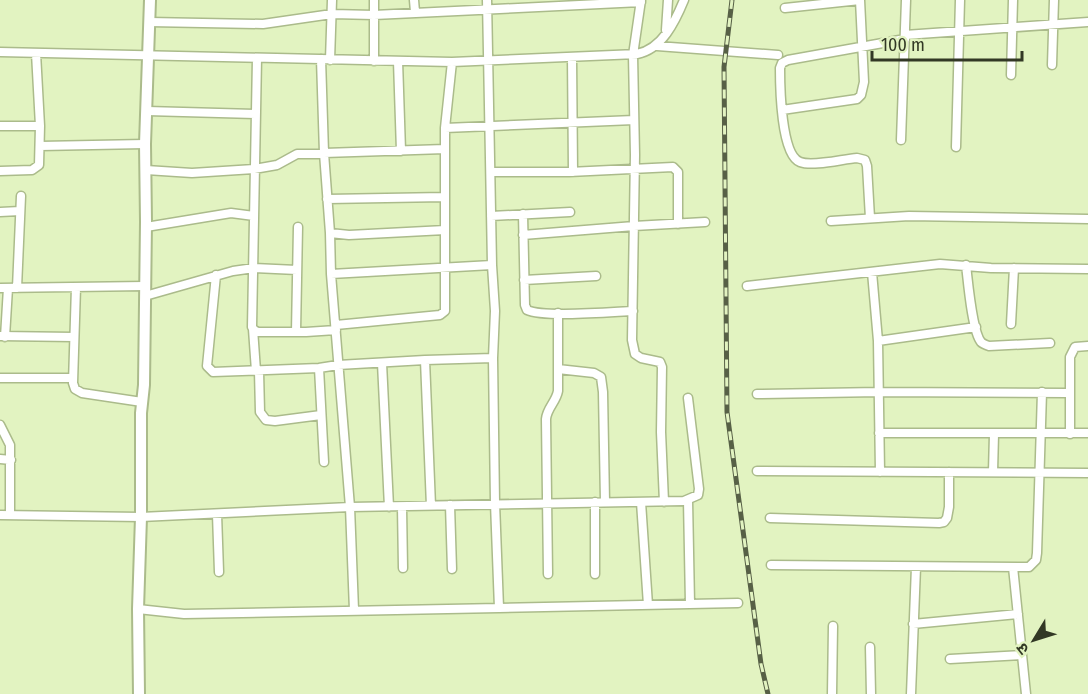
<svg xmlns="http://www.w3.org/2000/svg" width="1088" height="694" font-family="'Fira Sans Condensed','Noto Sans Devanagari',sans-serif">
<rect width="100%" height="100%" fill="#e2f3c1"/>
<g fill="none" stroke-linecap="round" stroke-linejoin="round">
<g stroke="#abbb8b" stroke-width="11">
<path id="minor" d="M374,0V61
M414,0L415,12
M641,0L633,55L635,155L632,340L635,354L641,358L660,362L662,367L661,432L664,502
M149,22L263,24L332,14L374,15L641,2
M666,30L668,0
M905,35L1088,22
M657,46L778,55
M0,52L452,62L637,54C662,49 675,22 684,0
M572,57L573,172
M257,58L252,327L254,330L258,332H306L336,330
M321,59L324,153L330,233
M330,60L332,0
M398,61L401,151
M1052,65L1054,0
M1011,75L1013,0
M782,110L857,99L861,95L864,82L860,0L785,8
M147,111L255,114
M0,126H40
M445,128L452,62
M901,140L906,0
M40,146L145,144
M956,147L960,0
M324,153L445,149
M146,170L192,173L254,169L277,165L297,154H324
M0,171L32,170L39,165L40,126L36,53
M491,172H569L673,167L678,172V224
M327,199L445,197
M0,212L20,211
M523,214L525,305L527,310C544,318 611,312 633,311
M491,216L570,212
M870,218L867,166L865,160L857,158C843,159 813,167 800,162C781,155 780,87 780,68L782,63L788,60L905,39
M831,221L909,216L1088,219
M146,227L231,213L254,216
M523,235L634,226L705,222
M966,265C968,281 972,331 981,342C983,344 986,345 989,346L1050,343
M872,272L878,341L880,472
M331,274L492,265
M216,275L207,366L213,372L319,368L338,365L425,360L493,358
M524,280L596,276
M747,286L940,264L991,268L1088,269
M76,287L73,383L75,389L82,393L142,402
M0,288L145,286
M17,288L21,196
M145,296L233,271L254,268L297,270
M1011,324L1014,268
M336,325L440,315L445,311V128L634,120
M253,329L256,371
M296,332L298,227
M0,336L74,337
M5,337L8,288
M878,341L976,327
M425,360L431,506
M382,363L389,507
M319,368L324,462
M558,369L594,373L601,377L603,392L605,502
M259,371L260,412L266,420L275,421L321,415
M0,378H73
M757,394L879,392L1068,393
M0,425L10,445V515
M879,433H1088
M1070,434V357L1075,347L1088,346
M0,459L11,460
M757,471L1088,473
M993,472L994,434
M688,500L690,604
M595,502V574
M641,502L648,605
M450,505L452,569
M402,507L403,568
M217,514L219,572
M0,515L141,517L350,507L684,501L698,495L699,489L688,398
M770,518L939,523L944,522L947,518L949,507V472
M771,565L1029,567L1036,560L1037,553L1042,392
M1013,567L1026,694
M548,574L546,419C547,408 556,402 558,391V313
M499,608L738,603
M138,609L184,614L499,608L495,503L493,358L495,311L492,265L487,0
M354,610L350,507L331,274L330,233L349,235L445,230
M913,624L1018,614
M870,647L871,694
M950,659L1022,655
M832,694L833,626
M911,694L916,567"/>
</g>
<g stroke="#abbb8b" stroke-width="14">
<path id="tertiary" d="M139,694L138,609L141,517V413L144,385L146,222L145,144L150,0"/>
</g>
<use href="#minor" stroke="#fff" stroke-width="8"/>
<use href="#tertiary" stroke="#fff" stroke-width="10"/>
<g stroke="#576046" stroke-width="5">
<path id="rail" d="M732,0L724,67L727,412L761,664L768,694"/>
</g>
<use href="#rail" stroke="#e2f3c1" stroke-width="3" stroke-dasharray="9" stroke-linecap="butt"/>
</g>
<g transform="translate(1034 640) rotate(232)" stroke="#e2f3c1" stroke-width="4.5" paint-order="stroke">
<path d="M0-4.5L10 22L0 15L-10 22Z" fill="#323825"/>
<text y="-9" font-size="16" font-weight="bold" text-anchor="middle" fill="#323825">उ</text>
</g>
<path d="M872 51v9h150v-9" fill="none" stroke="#323825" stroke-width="3"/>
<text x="881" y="51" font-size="18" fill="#323825" stroke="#e2f3c1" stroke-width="4.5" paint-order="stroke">100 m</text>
</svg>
